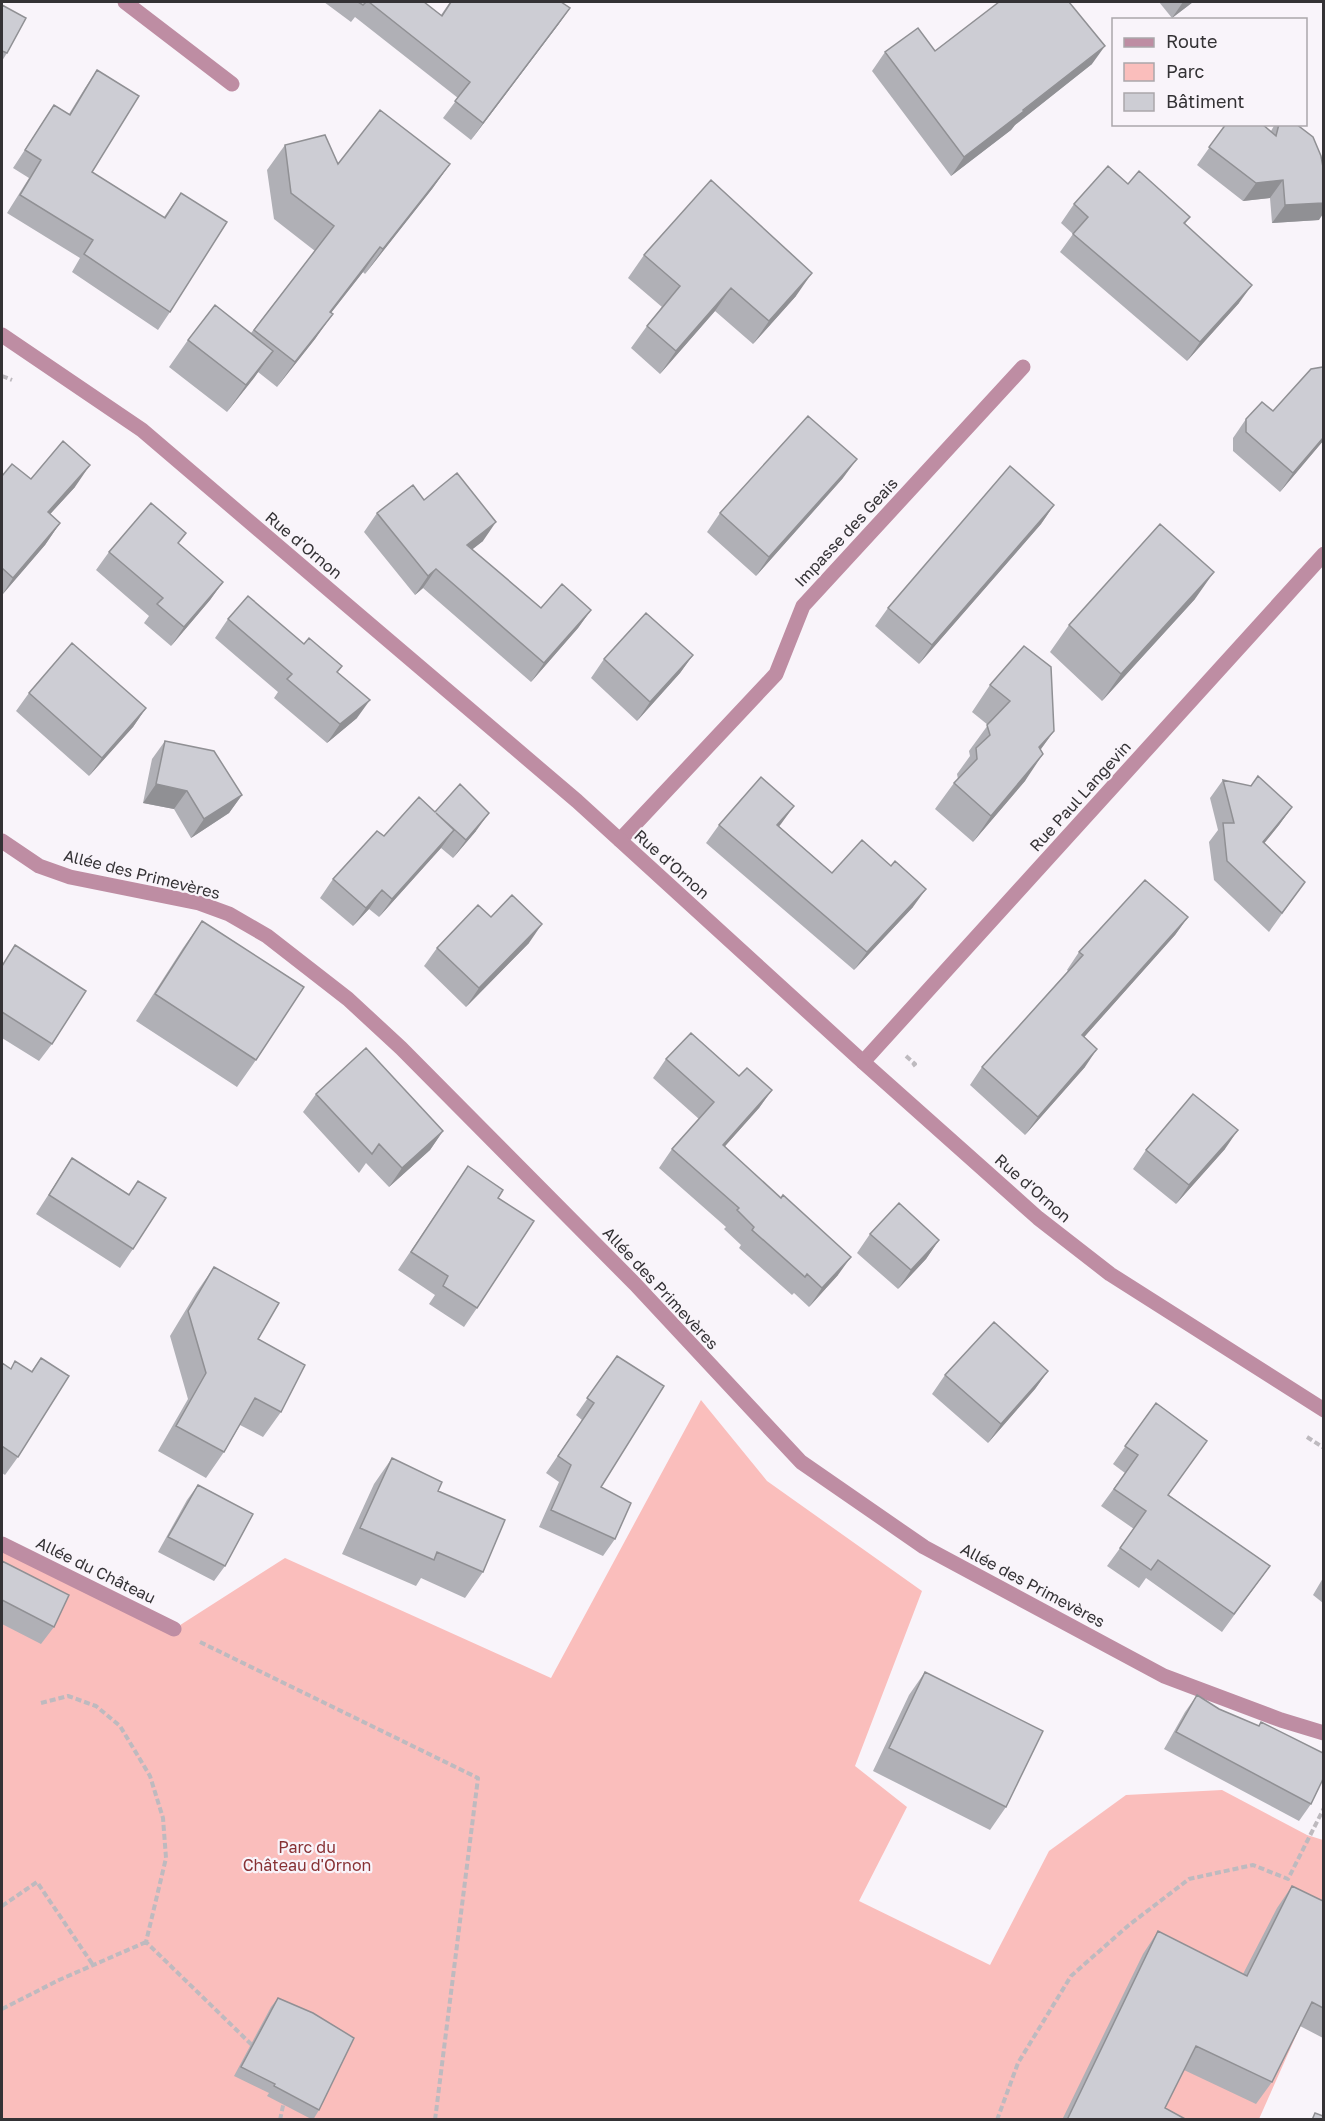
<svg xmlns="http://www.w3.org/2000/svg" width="1325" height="2121" font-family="'Golos Text',sans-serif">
<rect width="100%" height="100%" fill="#f9f4fa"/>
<path fill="#fabebc" d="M701,1400L767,1481L922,1591L855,1766L907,1807L859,1901L990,1965L1049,1851L1126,1795L1222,1790L1307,1835L1323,1840V1975L1259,2119H2V1544L174,1629L285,1558L551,1678Z"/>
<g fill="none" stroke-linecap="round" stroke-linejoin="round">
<path stroke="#bebabf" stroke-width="4" stroke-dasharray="6 3" stroke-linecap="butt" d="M2,376L12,380
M906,1056L915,1064L911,1067
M1307,1437L1324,1448
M200,1642L478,1778L435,2120
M41,1703L68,1696L96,1706L120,1726L150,1776L163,1818L166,1858L146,1942L253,2046
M2,1906L37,1882L93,1965
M2,2009L59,1980L146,1942
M280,2120L284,2101
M997,2120L1018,2063L1071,1976L1129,1925L1189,1879L1253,1865L1288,1879L1324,1808"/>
<path stroke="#be8da3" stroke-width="15" d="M125,2L232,84
M620,840L776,674L803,606L1023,367
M2,841L39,866L70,877L199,903L229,914L267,936L348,999L401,1048L635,1284L801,1462L924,1547L1164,1676L1281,1720L1324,1733
M863,1062L1324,554
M2,1544L174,1629"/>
<path stroke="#be8da3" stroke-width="15" d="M2,335L142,430L361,617L577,801L863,1062L1038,1218L1110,1274L1324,1410"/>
</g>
<path fill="#b0b0b6" d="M324,2H424L441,15L450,2H561L570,8L558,25L471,140L443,118L458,98L355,17L351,22Z
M1159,2H1193L1172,18Z
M2,5L7,53L2,61Z
M935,51L1092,64L1015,125L1011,130L951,176L872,71L885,52Z
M97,70L92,172L164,217L181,193L170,312L158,330L72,272L80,258L7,213L29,178L13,168L54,105L69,114L85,88Z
M1226,124L1271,131L1275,124H1296L1319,220L1272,223L1270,198L1243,201L1197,165Z
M285,145L338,164H450L432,189L365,274L363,272L331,313L315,339L277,387L258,372L227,412L169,367L188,340L251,333L315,251L274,219L267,170Z
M1128,184L1190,217L1185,224L1239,303L1187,361L1060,252L1073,234L1061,223L1074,204Z
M644,255L796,296L753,344L715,311L660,374L631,348L647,326L662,307L628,278Z
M1273,411L1323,441L1280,492L1233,451V438L1246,419Z
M2,476L31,479L75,487L50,514L60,523L45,545L2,595Z
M843,478L756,576L707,532L720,513Z
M424,500L483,541L472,549L541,608L591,610L578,628L531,682L423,588L415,595L364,532L377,513Z
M1054,505L1041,524L919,664L875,626L888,608Z
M179,544L223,582L210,600L171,646L144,623L149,616L96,570L109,552Z
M1195,599L1102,701L1050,652L1069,625Z
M228,619L304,644L342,666L337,672L357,718L327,743L274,698L278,692L215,638Z
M693,655L680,673L637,721L591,678L604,659Z
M990,685L1054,731L1041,749L1025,781L973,842L935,809L954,783L958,779L957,774L970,756L969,751L988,725L972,712Z
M29,693L146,708L133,727L89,776L16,711Z
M165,741L242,795L229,813L191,838L174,809L143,803L152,759Z
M1223,780L1292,807L1279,825L1264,843L1305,882L1269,932L1214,880L1209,842L1218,830L1210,798Z
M435,812L476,831L453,858L441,848L379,917L369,909L353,926L320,898L333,879L384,836Z
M719,825L779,826L832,873L913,907L854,970L706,843Z
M1188,917L1175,935L1084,1037L1085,1067L1025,1135L970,1085L982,1067L1068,971L1067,970L1079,952Z
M202,921L256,1060L237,1087L136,1021L183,948Z
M529,943L466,1007L424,966L437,948Z
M2,965L52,1044L39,1061L2,1038Z
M666,1059L739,1076L772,1090L759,1108L725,1146L838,1275L809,1307L794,1293L792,1295L739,1248L741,1245L724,1229L726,1227L659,1168L672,1149L699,1119L653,1078Z
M316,1094L443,1131L430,1150L389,1187L366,1163L359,1173L303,1112Z
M1225,1149L1176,1204L1133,1169L1146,1150Z
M72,1158L129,1194L138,1181L133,1249L120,1268L36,1214Z
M468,1166L498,1198L477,1308L464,1327L429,1304L435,1295L398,1270Z
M870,1234L939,1240L926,1259L898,1289L857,1253Z
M214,1267L258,1339L281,1412L263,1437L240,1425L224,1452L206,1478L158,1451L188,1399L170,1336L196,1293Z
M617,1356L601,1487L615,1539L603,1556L539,1527L559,1482L546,1473L582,1420L576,1415Z
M41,1358L18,1457L5,1475L2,1473V1363L10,1369L31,1372Z
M1048,1371L1035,1389L988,1443L932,1394L945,1375Z
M1156,1403L1169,1495L1270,1566L1222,1632L1146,1578L1139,1588L1107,1566L1134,1529L1101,1506L1125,1473L1113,1464Z
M392,1458L438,1491L483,1572L465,1598L421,1578L416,1586L342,1554L374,1484Z
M198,1485L225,1566L214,1581L158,1552L187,1500Z
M2,1561L54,1627L41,1644L2,1624Z
M1323,1578V1603L1313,1595Z
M925,1672L1006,1807L990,1830L873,1771L909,1695Z
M1197,1695L1219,1709L1258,1726L1261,1722L1311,1804L1299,1821L1164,1749L1185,1712Z
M1292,1886L1323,1901V2038L1300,2026L1272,2082L1256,2104L1184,2070L1165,2108L1187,2120H1062L1143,1954L1158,1931L1243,1974L1277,1908Z
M278,1998L319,2110L313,2120L267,2096L269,2093L234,2076L271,2007Z"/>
<path fill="#909094" d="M1183,2H1193L1172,18Z
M570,8L558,25L471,140L483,123Z
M1105,46L1092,64L1015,125L1011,130L951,176L964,157Z
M450,164L432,189L365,274L383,249Z
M1283,180L1270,198L1243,201L1256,183Z
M1323,203V214L1319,220L1272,223L1285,205Z
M380,247L363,272L312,337L330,312Z
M812,273L796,296L753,344L769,321Z
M1252,285L1239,303L1187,361L1200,342Z
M731,288L715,311L660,374L676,351Z
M333,314L315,339L277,387L295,362Z
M273,351L254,378L227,412L246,385Z
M1323,438V441L1280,492L1293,473Z
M857,459L843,478L756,576L769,557Z
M90,465L75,487L32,534L48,512Z
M1054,505L1041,524L919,664L932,645Z
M496,522L483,541L454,564L467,545Z
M60,523L45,545L2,595L13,578Z
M436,569L423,588L415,595L428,576Z
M1214,572L1195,599L1102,701L1121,674Z
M223,582L210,600L171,646L184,627Z
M591,610L578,628L531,682L544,663Z
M693,655L680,673L637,721L650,702Z
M370,700L357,718L327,743L340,724Z
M146,708L133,727L89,776L102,758Z
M1054,731L1035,757L1039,747Z
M1043,754L1025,781L973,842L991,816Z
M156,784L187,791L174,809L143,803Z
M242,795L229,813L191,838L204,819Z
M794,806L781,824L765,843L777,825Z
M1292,807L1279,825L1250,861L1263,842Z
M489,813L476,831L453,858L466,840Z
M454,830L441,848L379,917L392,899Z
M926,889L913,907L854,970L867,952Z
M382,890L369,909L353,926L366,908Z
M1188,917L1175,935L1070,1053L1082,1035Z
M542,924L529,943L466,1007L479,988Z
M1097,1049L1085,1067L1025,1135L1038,1117Z
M772,1090L759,1108L710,1163L723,1145Z
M1238,1130L1225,1149L1176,1204L1189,1185Z
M443,1131L430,1150L389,1187L402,1168Z
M939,1240L926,1259L898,1289L911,1270Z
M851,1257L838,1275L809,1307L822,1288Z
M1048,1371L1035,1389L988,1443L1001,1424Z"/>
<path fill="#cdcdd4" stroke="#909094" stroke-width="1.5" d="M358,2H366L363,5Z
M369,2H424L442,16L451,2H561L570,8L483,123L455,101L470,82Z
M999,2H1069L1105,46L1023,110L1024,111L964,157L885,52L918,28L935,51Z
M2,5L26,18L7,53L2,51Z
M97,70L139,96L92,172L165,218L181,193L227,222L170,312L84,254L93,240L20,195L41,160L25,150L54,105L70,115Z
M380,110L450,164L383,249L380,247L330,312L333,314L295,362L254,330L334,226L291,193L285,145L325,135L338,164Z
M1226,124H1262L1276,136L1279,124H1296L1313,137L1321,156L1323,167V203L1285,205L1283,180L1256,183L1209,147Z
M1108,166L1128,184L1139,171L1190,217L1184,223L1252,285L1200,342L1073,234L1088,217L1074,204Z
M711,180L812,273L769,321L731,288L676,351L647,326L680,286L644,255Z
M215,305L273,351L246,385L188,340Z
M1323,367V438L1293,473L1246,432V419L1262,402L1273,411L1311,369Z
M808,416L857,459L769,557L720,513Z
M63,441L90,465L48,512L60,523L13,578L2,568V476L12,464L31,479Z
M1010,466L1054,505L932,645L888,608Z
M457,473L496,522L467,545L541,608L562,584L591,610L544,663L436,569L428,576L377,513L413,485L424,500Z
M151,503L186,533L178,543L223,582L184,627L157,604L163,598L109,552Z
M1160,524L1214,572L1121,674L1069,625Z
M248,596L304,644L309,638L342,666L337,672L370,700L340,724L287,679L292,674L228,619Z
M646,613L693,655L650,702L604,659Z
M72,643L146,708L102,758L29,693Z
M1024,646L1051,667L1054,731L1039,747L1043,754L991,816L954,783L977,759L976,748L990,735L987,725L1010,701L990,685Z
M165,741L214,751L242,795L204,819L187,791L156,784Z
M1258,776L1292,807L1263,842L1305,882L1282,913L1227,861L1223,823H1234L1223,780L1251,786Z
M761,777L794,806L777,825L832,873L862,840L891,866L895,861L926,889L867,952L719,825Z
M460,784L489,813L466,840L436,813L454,830L392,899L382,890L366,908L333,879L377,831L384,836L419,797L435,812Z
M1145,880L1188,917L1082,1035L1097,1049L1038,1117L982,1067L1083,955L1079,952Z
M512,895L542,924L479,988L437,948L478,905L491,917Z
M202,921L304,987L256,1060L155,994Z
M15,945L86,991L52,1044L2,1012V966Z
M691,1033L739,1076L747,1068L772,1090L723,1145L781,1198L783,1195L851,1257L822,1288L807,1274L805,1277L752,1230L754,1227L737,1210L739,1208L672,1149L714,1102L666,1059Z
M366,1048L443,1131L402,1168L379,1144L372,1154L316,1094Z
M1193,1094L1238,1130L1189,1185L1146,1150Z
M72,1158L129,1195L138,1181L166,1198L133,1249L49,1195Z
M468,1166L503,1190L498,1198L534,1221L477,1308L443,1286L448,1276L411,1252Z
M899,1203L939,1240L911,1270L870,1234Z
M214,1267L279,1303L258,1339L305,1365L281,1412L255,1398L224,1452L176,1426L206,1373L188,1311Z
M994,1322L1048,1371L1001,1424L945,1375Z
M617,1356L664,1386L601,1487L631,1503L615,1539L551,1510L571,1465L558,1456L594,1403L587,1398Z
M41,1358L69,1376L18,1457L2,1446V1363L11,1369L15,1361L32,1372Z
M1156,1403L1207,1441L1168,1495L1270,1566L1234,1614L1158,1560L1151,1570L1120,1548L1146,1511L1114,1489L1138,1455L1125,1446Z
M392,1458L442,1482L438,1491L505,1520L483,1572L437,1552L434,1560L360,1528Z
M198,1485L253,1514L225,1566L168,1537Z
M2,1561L69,1595L54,1627L2,1600Z
M925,1672L1043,1731L1006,1807L889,1748Z
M1197,1695L1219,1709L1259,1726L1261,1722L1323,1753V1779L1311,1804L1176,1732Z
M1292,1886L1323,1901V2008L1312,2002L1272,2082L1196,2046L1165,2108L1187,2120H1067L1158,1931L1247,1976Z
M278,1998L313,2013L354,2038L319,2110L274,2086L275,2084L241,2067Z
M1315,2113L1323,2116V2120H1312Z"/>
<g text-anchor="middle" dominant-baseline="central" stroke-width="4.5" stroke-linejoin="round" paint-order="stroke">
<g font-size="16" fill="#343235" stroke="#f9f4fa">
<text transform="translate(846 532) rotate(-47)">Impasse des Geais</text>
<text transform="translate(304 545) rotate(40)">Rue d'Ornon</text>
<text transform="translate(1080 796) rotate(-48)">Rue Paul Langevin</text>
<text transform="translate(672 864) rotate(42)">Rue d'Ornon</text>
<text transform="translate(142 874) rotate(14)">Allée des Primevères</text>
<text transform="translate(1033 1188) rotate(41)">Rue d'Ornon</text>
<text transform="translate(661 1288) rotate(47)">Allée des Primevères</text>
<text transform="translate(96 1570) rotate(26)">Allée du Château</text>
<text transform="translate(1033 1585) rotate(28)">Allée des Primevères</text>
</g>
<g font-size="16" fill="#873134" stroke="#f9f4fa">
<text x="307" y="1847">Parc du<tspan x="307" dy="18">Château d'Ornon</tspan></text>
</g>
</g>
<rect width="1325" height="2121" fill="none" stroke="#343235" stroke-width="6"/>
<rect x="1112" y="18" width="195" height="108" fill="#f9f4fa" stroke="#aaa6ab" stroke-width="1.5"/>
<rect x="1124" y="38" width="30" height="9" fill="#be8da3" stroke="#aaa6ab" stroke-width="1.5"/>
<text x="1166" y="48" font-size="18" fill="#343235">Route</text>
<rect x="1124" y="63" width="30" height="18" fill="#fabebc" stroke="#aaa6ab" stroke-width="1.5"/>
<text x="1166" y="78" font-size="18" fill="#343235">Parc</text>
<rect x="1124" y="93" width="30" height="18" fill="#cdcdd4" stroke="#aaa6ab" stroke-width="1.5"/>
<text x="1166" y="108" font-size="18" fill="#343235">Bâtiment</text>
</svg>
